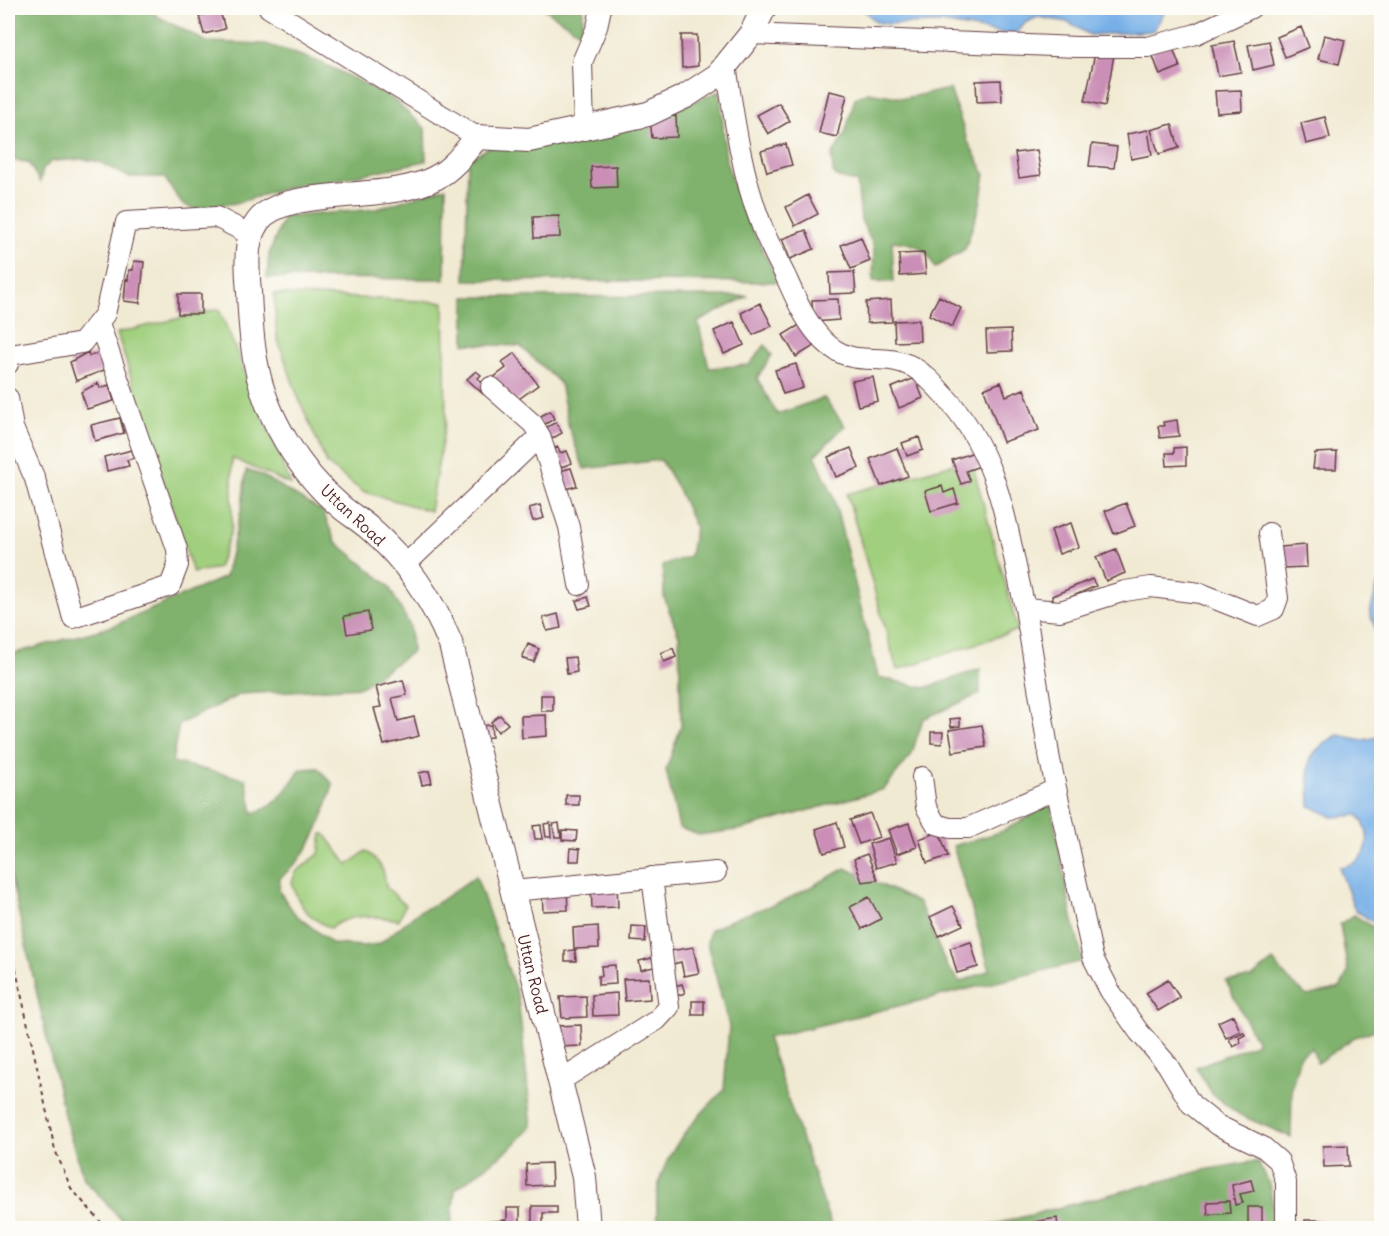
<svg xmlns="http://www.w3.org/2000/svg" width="1389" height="1236" font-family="Delius,sans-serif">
<rect width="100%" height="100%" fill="#fdfcf7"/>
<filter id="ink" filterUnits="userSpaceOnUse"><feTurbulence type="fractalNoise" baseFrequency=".0167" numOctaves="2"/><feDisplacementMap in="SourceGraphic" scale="12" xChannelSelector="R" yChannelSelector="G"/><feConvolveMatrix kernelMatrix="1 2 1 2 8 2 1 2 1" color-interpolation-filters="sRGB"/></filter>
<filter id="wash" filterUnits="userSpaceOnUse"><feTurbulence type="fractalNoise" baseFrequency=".008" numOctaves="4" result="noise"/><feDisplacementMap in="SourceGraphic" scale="24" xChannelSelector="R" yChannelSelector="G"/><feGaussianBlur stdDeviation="1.35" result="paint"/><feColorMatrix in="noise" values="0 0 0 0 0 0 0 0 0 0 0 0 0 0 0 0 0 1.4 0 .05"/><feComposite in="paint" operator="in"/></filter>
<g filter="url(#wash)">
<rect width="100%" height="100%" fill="#f1ead3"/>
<path fill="#a0cf7e" stroke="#757754" stroke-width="1.5" d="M274,294L444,302L446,419L430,511L362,491L327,464L298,397L277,337Z
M219,309L291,485L232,458V528L218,568L193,573L117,333Z
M971,459L1018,630L897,670L847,494Z
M322,834H325L348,865L366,851C379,861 385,869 386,887L405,905L399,920C373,916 353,912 330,928C308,917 298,906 292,882L296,872L319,854Z"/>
<path fill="#80b26d" stroke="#65684c" stroke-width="1.5" d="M8,8H157L155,15L207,42L266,44L320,62L389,96L425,128L426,161L326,182L301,184L236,203L194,209L182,204L164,177H129L99,162L84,159L52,161L43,169L40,182L28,162L9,160L8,162Z
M543,8H583L582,34Z
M950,89L967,140L985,174L980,204L965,249L935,268C927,246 914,243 892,241L894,282L873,281L874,247L861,220L857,182L839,178L833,173L832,156L845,134L855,98L868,92L904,98Z
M720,91L726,161L740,206L779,282L465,280L468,160L488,148L628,128Z
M446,187L445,279L267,278L269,254L284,217L376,209Z
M748,296L698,322L709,368L749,365L765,345L772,355L757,378L777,414L824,398L845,426L815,455L833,495L878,677L925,688L980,669V694L923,719L911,756L884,789L743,829L699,835L679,828L666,770L681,726L679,636L664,597L663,565L690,556L695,527L678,489L661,460L584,469L569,428L560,383L520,346L465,344V297Z
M246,470L261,475L323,512L335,541L388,585L410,626L412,652L361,687L241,694L179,724L172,762L246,779L253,813C278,807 286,788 301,769L318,768L333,784C323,820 311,855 280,878L279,891L295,914L333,944L363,946L379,944L420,911L434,905L476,876L518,997L532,1126L512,1147L455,1190L451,1228H129L84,1179L65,1119L8,865V655L113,626L225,577L242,507Z
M1051,804L1072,917L1083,961L767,1038L832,1228H660C644,1172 687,1127 724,1090L729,1026L707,943L710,930L738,917L784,901L846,868L919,903L947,966L960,982L990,970L953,846L1003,831Z
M1354,915L1374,928L1381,926V1028L1355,1037L1317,1063L1312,1048L1300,1055L1292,1086L1291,1137L1240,1115L1213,1095L1196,1067L1257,1043L1226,981L1251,978L1273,961L1288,979L1307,996L1340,988L1348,972L1340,924Z
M1257,1161L1269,1184L1278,1228H980L1209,1169Z"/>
<path fill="#77b0e7" stroke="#606889" stroke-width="1.5" d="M862,8H1167L1153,31L1090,35L1067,22L1038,17L1025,23L1018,32L1007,34L941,23L888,24L876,22Z
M1378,583H1381V666L1377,662L1378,638L1370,613Z
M1381,725L1382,922L1376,924L1355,910L1339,867C1369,864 1375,837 1358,815L1333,817L1310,806C1310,765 1299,757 1338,735L1363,740L1379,737Z"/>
<g id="blocks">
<path fill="#cb8fb7" d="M220,11L225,29L204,34L199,16Z
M1301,27L1309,47L1285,57L1277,37Z
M681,35H697L698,66L682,68Z
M1324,35L1345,40L1339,64L1318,59Z
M1234,41L1241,72L1218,76L1212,45Z
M1269,41L1274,65L1253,70L1248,45Z
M1171,43L1180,67L1160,75L1151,51Z
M1095,53L1114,55L1105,106L1085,101Z
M1001,80L1002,101L977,102L976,81Z
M1241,90L1242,111L1217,113L1215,91Z
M829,91L847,95L837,137L819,133Z
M779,103L790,121L768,134L757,115Z
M676,116L677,137L652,138L650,117Z
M1325,117L1330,138L1306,144L1301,123Z
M1172,124L1179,148L1159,154L1151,130Z
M1148,130L1152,155L1131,159L1127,134Z
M786,144L792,165L767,172L761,151Z
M1092,144L1117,147L1114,168L1089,166Z
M1037,150L1041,175L1019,178L1015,153Z
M616,166L617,187L592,188L591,167Z
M808,195L818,214L795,226L786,207Z
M559,216L560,237L534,238L533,217Z
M806,230L814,249L790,259L782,239Z
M861,237L870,261L851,269L841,245Z
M924,253L926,274L900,276L899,254Z
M134,261L144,262L140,303L124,301L126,279L128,280L129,270H133Z
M854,272L856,293L830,294L829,273Z
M178,294H201V314H178Z
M939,296L961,308L952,327L929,315Z
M838,299L839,320L813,322L812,300Z
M891,300L892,322L867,323L866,302Z
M760,303L772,326L753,335L741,313Z
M919,320L920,341L895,342L894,321Z
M734,322L744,345L724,354L714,331Z
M801,324L814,346L796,357L783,335Z
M1011,330L1012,351L987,352L986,331Z
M88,352L89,356L101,352L107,369L76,381L70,362Z
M515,353L538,385L512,404L493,378L506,368L502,362Z
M796,364L803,388L783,394L775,370Z
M476,371L481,375L478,378L488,389L483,394L467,379Z
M873,377L878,401L858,406L852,381Z
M915,378L923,398L899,408L891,388Z
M1001,382L1006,396L1024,389L1039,430L1003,442L984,389Z
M98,383L100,388L109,385L114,401L87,409L81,392Z
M550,411L554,419L542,426L537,418Z
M120,418L124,433L95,441L91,425Z
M1177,420L1179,436L1160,438L1158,426H1164L1163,422Z
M556,422L562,433L548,441L542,430Z
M919,437L923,450L907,456L902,443Z
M558,447L560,453L567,451L572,463L556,469L549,451Z
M1186,447V465L1167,466L1166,453H1174V448Z
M851,448L859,468L836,477L828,457Z
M897,448L908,476L881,486L870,459Z
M132,450L134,458L127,460L129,466L107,471L104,457Z
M974,452L980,466L966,471L970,481L961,484L952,460Z
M1337,452L1336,469H1313L1315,453Z
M571,468L577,486L561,490L556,472Z
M942,486L944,493L954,489L958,503L931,511L925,491Z
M1126,503L1135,526L1114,534L1105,511Z
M540,505L544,518L533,521L529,508Z
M1071,523L1079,547L1059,554L1051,530Z
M1306,545L1307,567L1282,568L1280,547Z
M1116,549L1125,573L1106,581L1096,557Z
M1092,579L1096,586L1055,604L1052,596Z
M588,597L591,606L579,609L576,601Z
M368,612L371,630L347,634L344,616Z
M558,614L561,628L547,631L543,618Z
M528,644L539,649L534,662L522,658Z
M673,648L676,657L664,662L661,653Z
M575,657L577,672L567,674L565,658Z
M403,680L407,695L392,698L398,721L414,717L419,736L384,745L374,708L381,707L376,687Z
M541,695H553V711H541Z
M500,715L508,724L498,732L491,722Z
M546,715L547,736L522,738L521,716Z
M960,718V726L951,727L950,719Z
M491,725L492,737L481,738L479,726Z
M982,725L986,747L953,752L949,730Z
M931,732H943L942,744L931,743Z
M429,771L432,783L422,785L419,773Z
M566,795H579V805H566Z
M870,813L879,837L859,844L850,820Z
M837,822L844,847L824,853L816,829Z
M550,823L551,837H546L544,824Z
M559,823L561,837H555L553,824Z
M909,823L917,847L897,854L888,830Z
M541,825L542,839H535L533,826Z
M562,830L577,831L576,841L562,840Z
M939,832L948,856L927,863L919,839Z
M889,838L897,862L876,868L869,844Z
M570,848L580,849L579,861H569Z
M867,854L878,880L862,882L854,859Z
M617,885L618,907L592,908L591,887Z
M567,888L568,910L543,911L542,890Z
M869,897L881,919L862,929L850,907Z
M953,906L963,925L939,936L930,917Z
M598,926L599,948L574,949L573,928Z
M632,926L646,927L645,942L631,941Z
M971,942L978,967L957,973L950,948Z
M693,947L699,973L684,976L681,962L673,964L670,951Z
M575,950L576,961H565V951Z
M652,958L654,967L641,970L639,961Z
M615,965L616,984L598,985V976H602L601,966Z
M649,978L650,999L625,1001L623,979Z
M1168,980L1180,998L1158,1011L1146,993Z
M682,984L685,993L673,997L670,987Z
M617,993L618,1015L593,1016L592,995Z
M586,996L587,1017L562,1018L560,997Z
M692,1001H704V1015H692Z
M1233,1015L1240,1031L1226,1038L1218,1022Z
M581,1025L582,1046L557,1047L556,1026Z
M1243,1032L1245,1035L1239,1038L1241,1043L1233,1047L1229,1039Z
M1348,1145L1349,1166L1324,1167L1323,1146Z
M551,1163L552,1185L527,1186L526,1164Z
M1251,1180L1254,1191L1240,1194L1243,1203L1235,1205L1232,1185Z
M1229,1201L1230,1213L1208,1215L1207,1202Z
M532,1206H557V1213H543V1227H532Z
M1248,1207H1262V1225H1248Z
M507,1208H520V1225H507Z
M1057,1218L1058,1228H1034L1033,1222Z
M505,1220V1228H466L465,1224Z
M1305,1220H1321V1227H1305Z"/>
</g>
</g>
<g filter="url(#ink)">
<use href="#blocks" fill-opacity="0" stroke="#633d44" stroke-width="1.5"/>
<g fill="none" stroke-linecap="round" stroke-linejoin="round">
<g stroke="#633d44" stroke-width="22">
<path id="minor" d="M269,8L477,137
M751,34L1077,47H1148L1196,34L1251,8
M726,65C734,118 741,171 760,221C766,239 776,257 785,275C796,299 805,322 824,341C854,371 881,350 913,367C925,374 934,384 943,394C1002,457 1006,528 1025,608
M584,127L582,62L597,27L601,8
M8,364L10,355L82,343L105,314L126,222L216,217L251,235
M491,387L533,424L540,436L569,527L579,585
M8,398L13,428L35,479L73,618L170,586L178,565L177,549L99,323
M1269,533L1278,598L1274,609L1258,616L1200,593L1151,587L1125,591L1060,611L1025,608L1050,760L1093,958L1110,991L1139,1032L1167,1064L1191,1104L1217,1125L1263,1147L1279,1161L1286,1182V1228
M404,566L540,436
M922,777L926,807L936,824L950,828H968L1056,789
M512,891L716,872
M560,1081L657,1020L669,1007L652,877"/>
</g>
<g stroke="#633d44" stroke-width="26">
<path id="major" d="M588,1228L584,1177L451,645C433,600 406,560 369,528C360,520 349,514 340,506C300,472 265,416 256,364C251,340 250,316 249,292C247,267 243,233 264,215C298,187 390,202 435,178C453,169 465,152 477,137L529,140L648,114L686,96L718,75L751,34L764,8"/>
</g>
<path stroke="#633d44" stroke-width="2" stroke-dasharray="4.5 4.5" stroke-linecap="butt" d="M8,933L55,1150L71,1188L106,1228
M8,1201L11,1228"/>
<use href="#minor" stroke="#fff" stroke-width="20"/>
<use href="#major" stroke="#fff" stroke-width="24"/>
</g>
</g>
<g text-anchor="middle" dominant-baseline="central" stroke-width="6" stroke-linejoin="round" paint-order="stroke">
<g font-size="16" fill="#4a1f2b" stroke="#fdfcf7">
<text transform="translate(353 515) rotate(43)">Uttan Road</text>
<text transform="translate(533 974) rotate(76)">Uttan Road</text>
</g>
</g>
<rect width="1389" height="1236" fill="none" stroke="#fdfcf7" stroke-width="30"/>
</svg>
